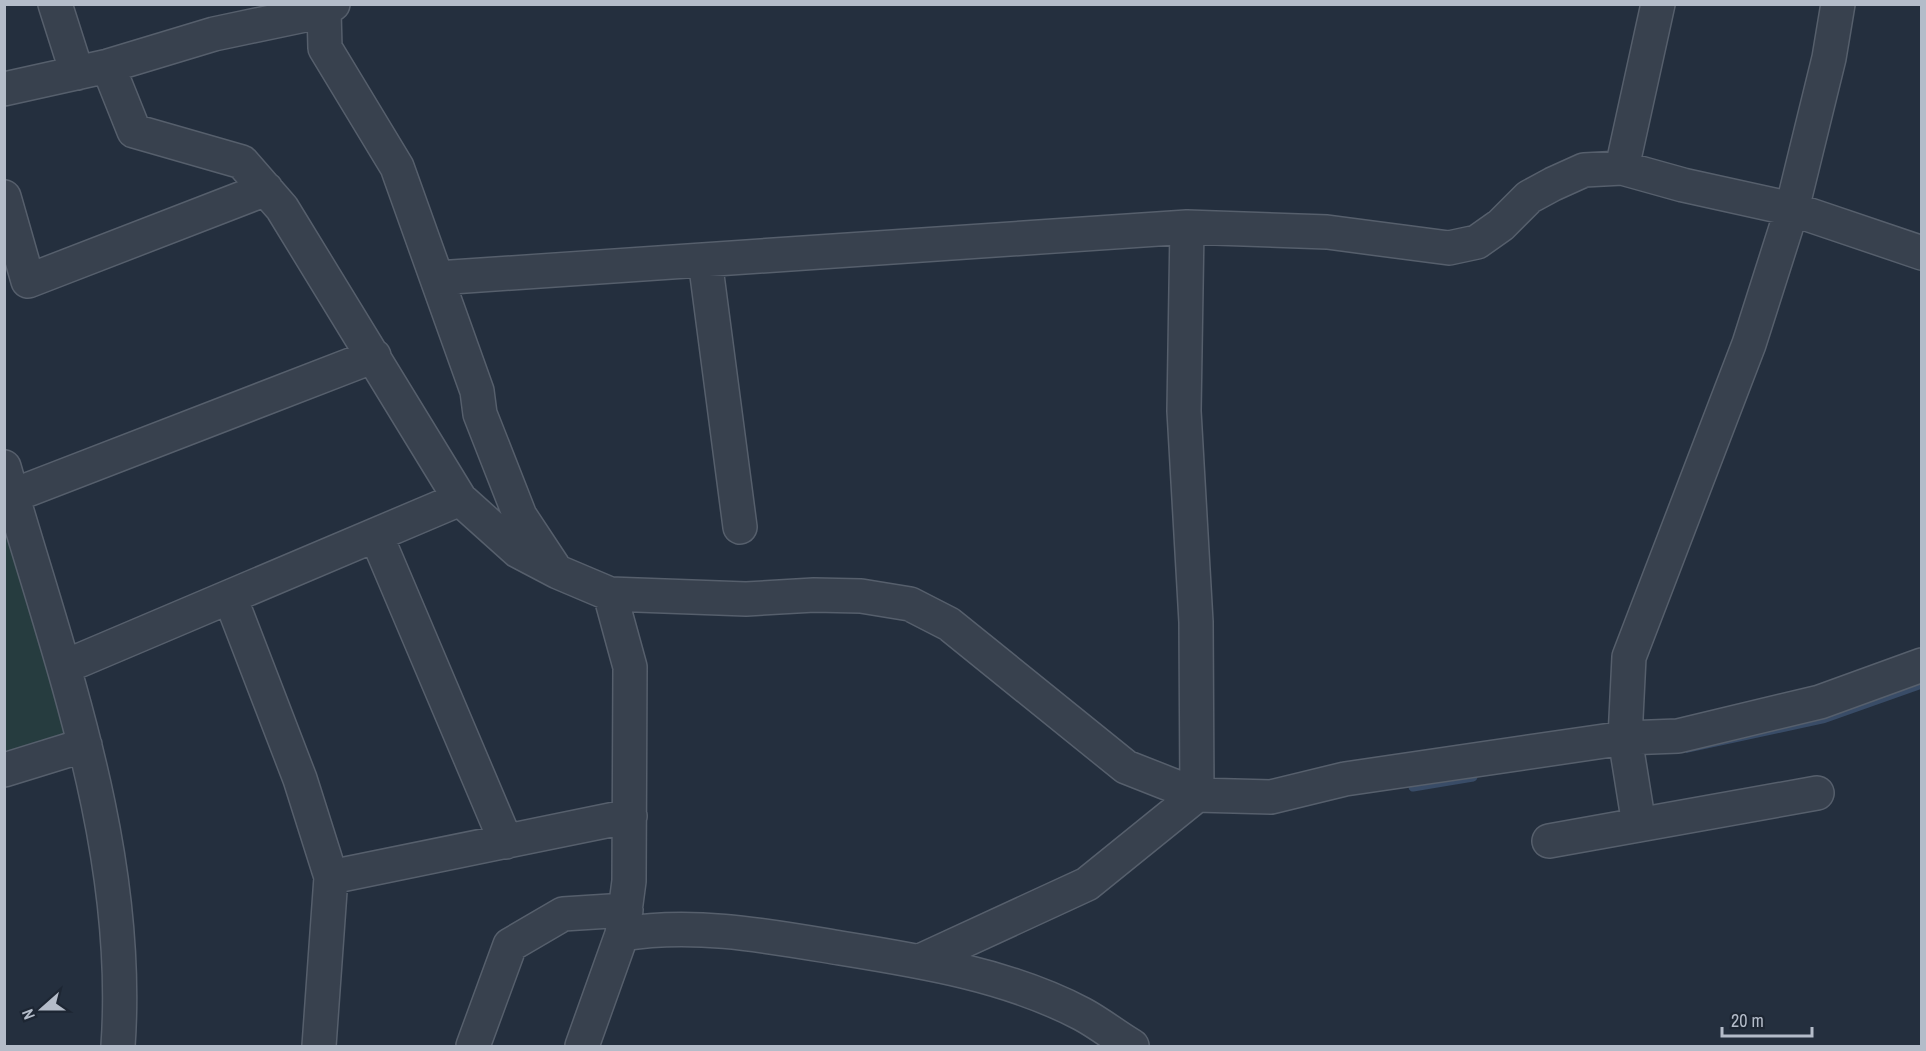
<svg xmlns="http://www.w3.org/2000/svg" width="1926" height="1051" font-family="'Archivo Narrow',sans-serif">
<rect width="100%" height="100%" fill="#242f3e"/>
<path fill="#263c3f" d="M4,509L76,737L5,757Z"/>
<path fill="#394c67" d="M1921,673V689L1825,723L1686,753L1691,739Z"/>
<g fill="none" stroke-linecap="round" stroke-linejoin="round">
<path stroke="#394c67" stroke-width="9" d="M1413,787L1473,777"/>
<g stroke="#565f6c" stroke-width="36">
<path id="minor" d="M55,4L77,73
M324,11L325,48L397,167L477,391L480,414L520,516L553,566
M108,66L134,131L242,162L282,208L460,499L518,551L558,572L610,594L630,667L629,881L622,934L582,1046
M4,89L108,66L214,34L324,11L333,4
M1622,168L1658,4
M4,197L28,281L266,189
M1187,227L1184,411L1196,622L1197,795
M705,260L740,527
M437,278L1187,227L1327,232L1449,248L1477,242L1501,225L1529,197L1553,184L1584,170L1622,168L1683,185L1792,209L1922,253
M4,467C58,656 132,846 118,1046
M4,499L374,356
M376,535L506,842
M610,594L746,599L814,595L861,596L910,604L949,624L1126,767L1197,795L1271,797L1345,779L1625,738L1678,736L1820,702L1922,665
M230,597L300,779L331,877L319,1046
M64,667L460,499
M4,770L85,745
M1639,825L1625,738L1629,657L1749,344L1792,209L1829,58L1838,4
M1549,841L1817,793
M331,877L630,816
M622,934C695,922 768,936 840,948C921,961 1008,975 1082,1014C1099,1023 1115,1036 1132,1046
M920,961L1087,884L1197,795
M473,1046L510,945L563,914L626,910"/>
</g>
<use href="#minor" stroke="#38414e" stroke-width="33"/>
</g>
<rect width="1926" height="1051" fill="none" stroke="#b4bcc9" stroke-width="12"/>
<g transform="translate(42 1009) rotate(249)" stroke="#1d2633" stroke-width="4.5" paint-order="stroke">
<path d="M0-4.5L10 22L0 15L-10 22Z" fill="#b4bcc9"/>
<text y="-9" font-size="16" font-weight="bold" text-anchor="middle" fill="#b4bcc9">N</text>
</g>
<path d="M1722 1027v9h90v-9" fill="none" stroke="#b4bcc9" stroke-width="3"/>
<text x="1731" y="1027" font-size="18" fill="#b4bcc9" stroke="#1d2633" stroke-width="4.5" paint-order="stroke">20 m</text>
</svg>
